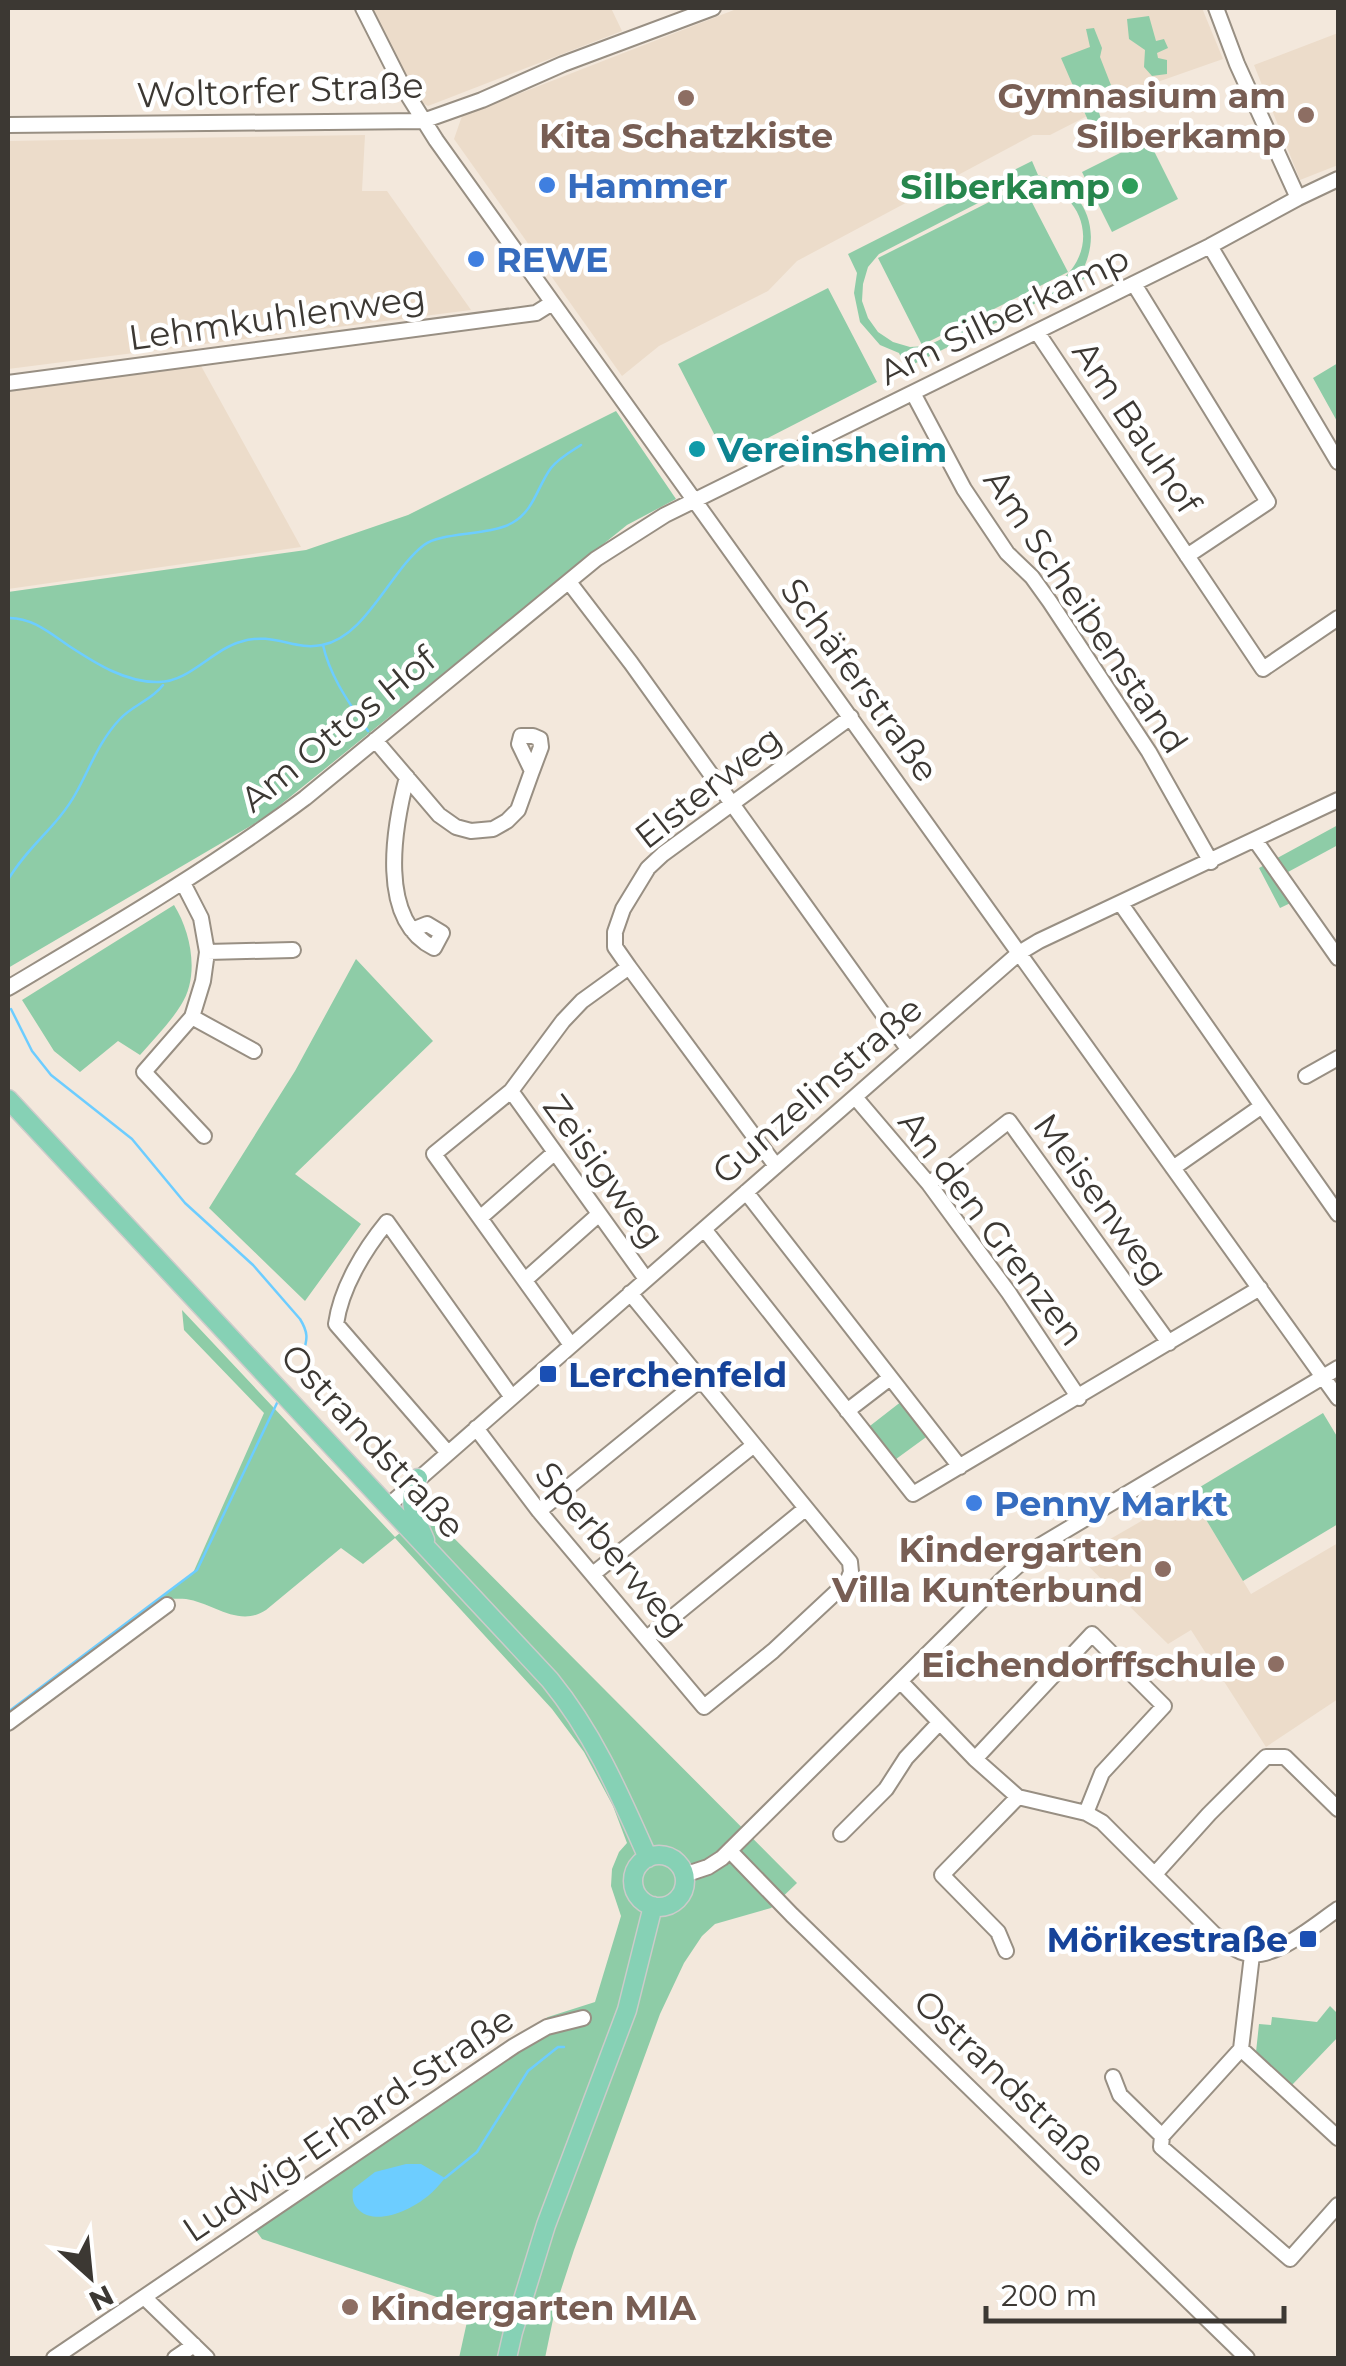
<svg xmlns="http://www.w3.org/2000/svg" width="1346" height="2366" font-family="Montserrat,sans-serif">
<rect width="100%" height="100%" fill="#f3e8dc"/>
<path fill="#ecdcca" d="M369,8H611L622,31L428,106L415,99Z
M739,8H1202L1223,59L1146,86L1050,135H1033L797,261L768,291L659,346L622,376L454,139L462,116Z
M1338,33V165L1300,180L1254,65Z
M365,135L362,191H387L471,310L8,369V141Z
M200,364L301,547L8,589V391Z
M1190,1493L1251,1594L1338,1543V1699L1266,1747L1191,1630L1168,1644L1079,1557Z"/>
<path fill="#8ecca7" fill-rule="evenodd" d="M1149,16L1156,41L1164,39L1168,48L1157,53L1158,58L1167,60V74L1152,76L1144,67L1145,50L1129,39L1127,19Z
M1094,28L1102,48L1100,57L1116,98L1097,106L1101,119L1090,125L1061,58L1090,47L1086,29Z
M1148,139L1178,199L1112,232L1082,172Z
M1032,161L1038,175C1081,185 1102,224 1085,265L1090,276L906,368L899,353L880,345L860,322L854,293L857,273L848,254ZM1023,183C1080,181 1105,245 1060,281L927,346L910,347L893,342L878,332L868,318L862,301L863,284L868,267L879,254L1015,184Z
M1023,185L1068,272L922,345L878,258Z
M828,288L877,382L727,459L678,364Z
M1338,363V423L1313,378Z
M616,411L676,499L627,525L264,818L8,968V592L306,550L408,515Z
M1338,825V845L1288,872L1301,898L1280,908L1259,868Z
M174,905C191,932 200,976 181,1005C170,1023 154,1039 140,1055L118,1041L80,1072L54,1051L22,1000Z
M356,959L433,1041L295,1174L361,1224L305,1301L209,1208L295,1071Z
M182,1310L395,1537L427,1511L797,1883L771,1908L715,1924L702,1936L684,1963L660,2014L574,2250L556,2305L545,2358H459L470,2308L262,2239L246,2217L548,2017L595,2002L621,1916L611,1886L612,1869L619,1852L627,1843L613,1806L584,1752L552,1709L395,1538L363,1564L341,1548L266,1610C239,1628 213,1603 186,1599C176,1598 171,1600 161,1597L193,1573L264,1413L184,1330Z
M902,1401L929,1435L892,1462L866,1429Z
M1323,1413L1338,1438V1524L1243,1581L1190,1493Z
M1330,2006L1338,2014V2037L1292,2085L1256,2052L1259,2024L1271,2025L1272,2017L1317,2022Z"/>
<path fill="#6dcdff" d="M406,2164H421L445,2178C440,2184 434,2191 428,2196C412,2209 378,2226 360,2211C352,2204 352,2198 353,2189L375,2172Z"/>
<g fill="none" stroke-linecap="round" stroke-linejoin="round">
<path stroke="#6dcdff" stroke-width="2.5" d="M8,618C31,617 50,633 69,646C95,663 126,683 159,682C189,682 212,650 240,642C274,631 293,651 322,645C366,637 390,571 424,545C441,532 488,536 512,523C534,511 537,487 551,468C559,458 570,452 581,445
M323,645C330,677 350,704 368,731
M8,880C26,848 58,826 76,793C90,768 99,741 120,719C133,705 152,700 163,685
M11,1009L32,1051L51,1075L132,1139L185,1203L253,1265L300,1319C308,1332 308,1339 303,1352
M8,1712L197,1570L277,1403
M445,2178L477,2152L528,2071L558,2047H564"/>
<g stroke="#988f83" stroke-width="18">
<path id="minor" d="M363,8L404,89L436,140L1338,1398
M1216,8L1237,64L1298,198
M8,125L423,121L482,100L563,64L713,8
M1210,246L1338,462
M1134,284L1268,502L1187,556
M1037,332L1263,669L1338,618
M8,383L536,313L552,303
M913,393L964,489L1007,553L1032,577L1050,602L1149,752L1211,862
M569,582L631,663L908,1049
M375,740L439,815L456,827L471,831L493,829L507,821L518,810L532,771L519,744L521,736H533L540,739L541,747L532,771
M407,777C394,827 377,920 434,948L442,933L427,924L412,930
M1255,840L1338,958
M183,883L201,918L207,952L203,981L192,1017L144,1072L204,1136
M1121,904L1262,1106L1173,1168
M207,952L293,950
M629,967L582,1001L563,1021L511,1091L646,1279
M8,988C109,928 210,869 305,798L596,559L665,515L1210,246L1298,198L1338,179
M192,1017L254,1051
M1306,1076L1338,1058
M511,1091L434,1154L571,1345
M855,1097L929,1184L1009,1293L1079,1398
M1262,1106L1338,1214
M776,1166L629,967L615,947V932L623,909L648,868L663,854L851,717
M929,1184L1009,1121L1169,1343
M746,1192L960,1467
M480,1218L554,1153
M704,1229L913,1494L1260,1288
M525,1280L598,1215
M847,1411L890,1378
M476,1428L539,1511L704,1707L773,1651L847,1582L851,1572L850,1562L630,1293
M448,1453L336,1324C341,1288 364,1250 387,1222L511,1396
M388,1506L1019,953L1039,941L1338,800
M539,1511L700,1380
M593,1574L754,1445
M647,1638L805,1509
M901,1682L975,1759L1018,1797L1086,1813L1102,1822L1214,1934C1225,1942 1235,1951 1248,1954C1276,1959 1316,1924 1338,1909
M8,1723L167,1605
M975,1759L1092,1634L1164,1706L1102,1773L1086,1813
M841,1834L886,1789L906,1758L939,1723
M730,1851L792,1915L1247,2358
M1155,1874L1209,1814L1266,1757H1285L1338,1809
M684,1875L708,1867L722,1858L1004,1578L1041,1545L1338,1368
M1006,1951L998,1932L942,1875L1018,1797
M1252,1955L1241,2049L1338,2138
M1241,2049L1162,2136L1161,2147L1290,2259L1338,2205
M1113,2077L1120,2095L1162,2136
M144,2297L207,2358
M54,2358L514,2046L547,2027L583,2018
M175,2358L194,2345"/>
</g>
<g stroke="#cccbca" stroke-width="21">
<path id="major" d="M8,1099L550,1680C594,1734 620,1795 648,1858
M418,1478C406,1503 415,1516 425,1540
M633 1881a26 26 0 1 1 52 0a26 26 0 1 1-52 0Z
M507,2358L513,2332L546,2225L627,2010L653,1906"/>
</g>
<use href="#minor" stroke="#fff" stroke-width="14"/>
<use href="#major" stroke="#86d1b5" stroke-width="18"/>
</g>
<g fill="#8d6e63" stroke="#fff" stroke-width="4">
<circle cx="686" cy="98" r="10"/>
<circle cx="1306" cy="115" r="10"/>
<circle cx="1163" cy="1569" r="10"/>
<circle cx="1276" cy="1664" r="10"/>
<circle cx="350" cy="2307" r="10"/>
</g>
<g fill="#3f7fe0" stroke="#fff" stroke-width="4">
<circle cx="547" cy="185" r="10"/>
<circle cx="476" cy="259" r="10"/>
<circle cx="974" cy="1503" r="10"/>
</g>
<circle fill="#2e9e5b" stroke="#fff" stroke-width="4" cx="1130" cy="186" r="10"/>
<circle fill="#0f9aa8" stroke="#fff" stroke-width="4" cx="697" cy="449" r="10"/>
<g fill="#1a4fb4" stroke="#fff" stroke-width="4">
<rect x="538" y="1364" width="20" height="20" rx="5"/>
<rect x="1298" y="1929" width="20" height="20" rx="5"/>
</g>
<g text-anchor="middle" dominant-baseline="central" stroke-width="9" stroke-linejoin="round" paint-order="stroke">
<g font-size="35" fill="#3c3833" stroke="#fff">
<text transform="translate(280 90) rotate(-2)">Woltorfer Straße</text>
<text transform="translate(1004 315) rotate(-26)">Am Silberkamp</text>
<text transform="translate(277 317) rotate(-8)">Lehmkuhlenweg</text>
<text transform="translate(1137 427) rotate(56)">Am Bauhof</text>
<text transform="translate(1086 611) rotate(56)">Am Scheibenstand</text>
<text transform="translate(860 680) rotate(54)">Schäferstraße</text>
<text transform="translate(338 729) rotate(-39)">Am Ottos Hof</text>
<text transform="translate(708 787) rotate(-38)">Elsterweg</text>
<text transform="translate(817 1090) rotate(-41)">Gunzelinstraße</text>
<text transform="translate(604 1171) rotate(54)">Zeisigweg</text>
<text transform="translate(1101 1199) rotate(54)">Meisenweg</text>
<text transform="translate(992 1228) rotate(53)">An den Grenzen</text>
<text transform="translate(373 1441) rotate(47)">Ostrandstraße</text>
<text transform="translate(612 1549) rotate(50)">Sperberweg</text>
<text transform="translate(1010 2083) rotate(44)">Ostrandstraße</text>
<text transform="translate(348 2124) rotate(-34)">Ludwig-Erhard-Straße</text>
</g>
<g font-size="35" font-weight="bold" fill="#785e54" stroke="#fff" text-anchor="end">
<text x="1286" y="95">Gymnasium am<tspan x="1286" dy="40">Silberkamp</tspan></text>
<text x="686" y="135" text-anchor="middle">Kita Schatzkiste</text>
<text x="1143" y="1549">Kindergarten<tspan x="1143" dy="40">Villa Kunterbund</tspan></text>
<text x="1256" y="1664">Eichendorffschule</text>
<text x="370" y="2307" text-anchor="start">Kindergarten MIA</text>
</g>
<g font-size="35" font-weight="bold" fill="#366cbe" stroke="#fff" text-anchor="start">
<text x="567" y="185">Hammer</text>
<text x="496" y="259">REWE</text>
<text x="994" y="1503">Penny Markt</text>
</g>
<g font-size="35" font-weight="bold" fill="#27864d" stroke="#fff" text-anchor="end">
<text x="1110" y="186">Silberkamp</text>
</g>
<g font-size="35" font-weight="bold" fill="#0d838f" stroke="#fff" text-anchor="start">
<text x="717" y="449">Vereinsheim</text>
</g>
<g font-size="35" font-weight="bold" fill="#164399" stroke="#fff" text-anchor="start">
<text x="568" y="1374">Lerchenfeld</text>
<text x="1288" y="1939" text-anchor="end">Mörikestraße</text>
</g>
</g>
<rect width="1346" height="2366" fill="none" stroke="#3c3833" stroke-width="20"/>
<g transform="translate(90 2276) rotate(153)" stroke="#ffffff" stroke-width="8" paint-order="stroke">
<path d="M0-8L18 38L0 25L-18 38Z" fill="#3c3833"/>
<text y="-15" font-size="28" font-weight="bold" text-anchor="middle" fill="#3c3833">N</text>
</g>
<path d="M986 2306v15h298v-15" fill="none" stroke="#3c3833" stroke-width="5"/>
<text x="1001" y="2306" font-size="30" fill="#3c3833" stroke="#ffffff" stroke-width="8" paint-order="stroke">200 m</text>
</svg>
